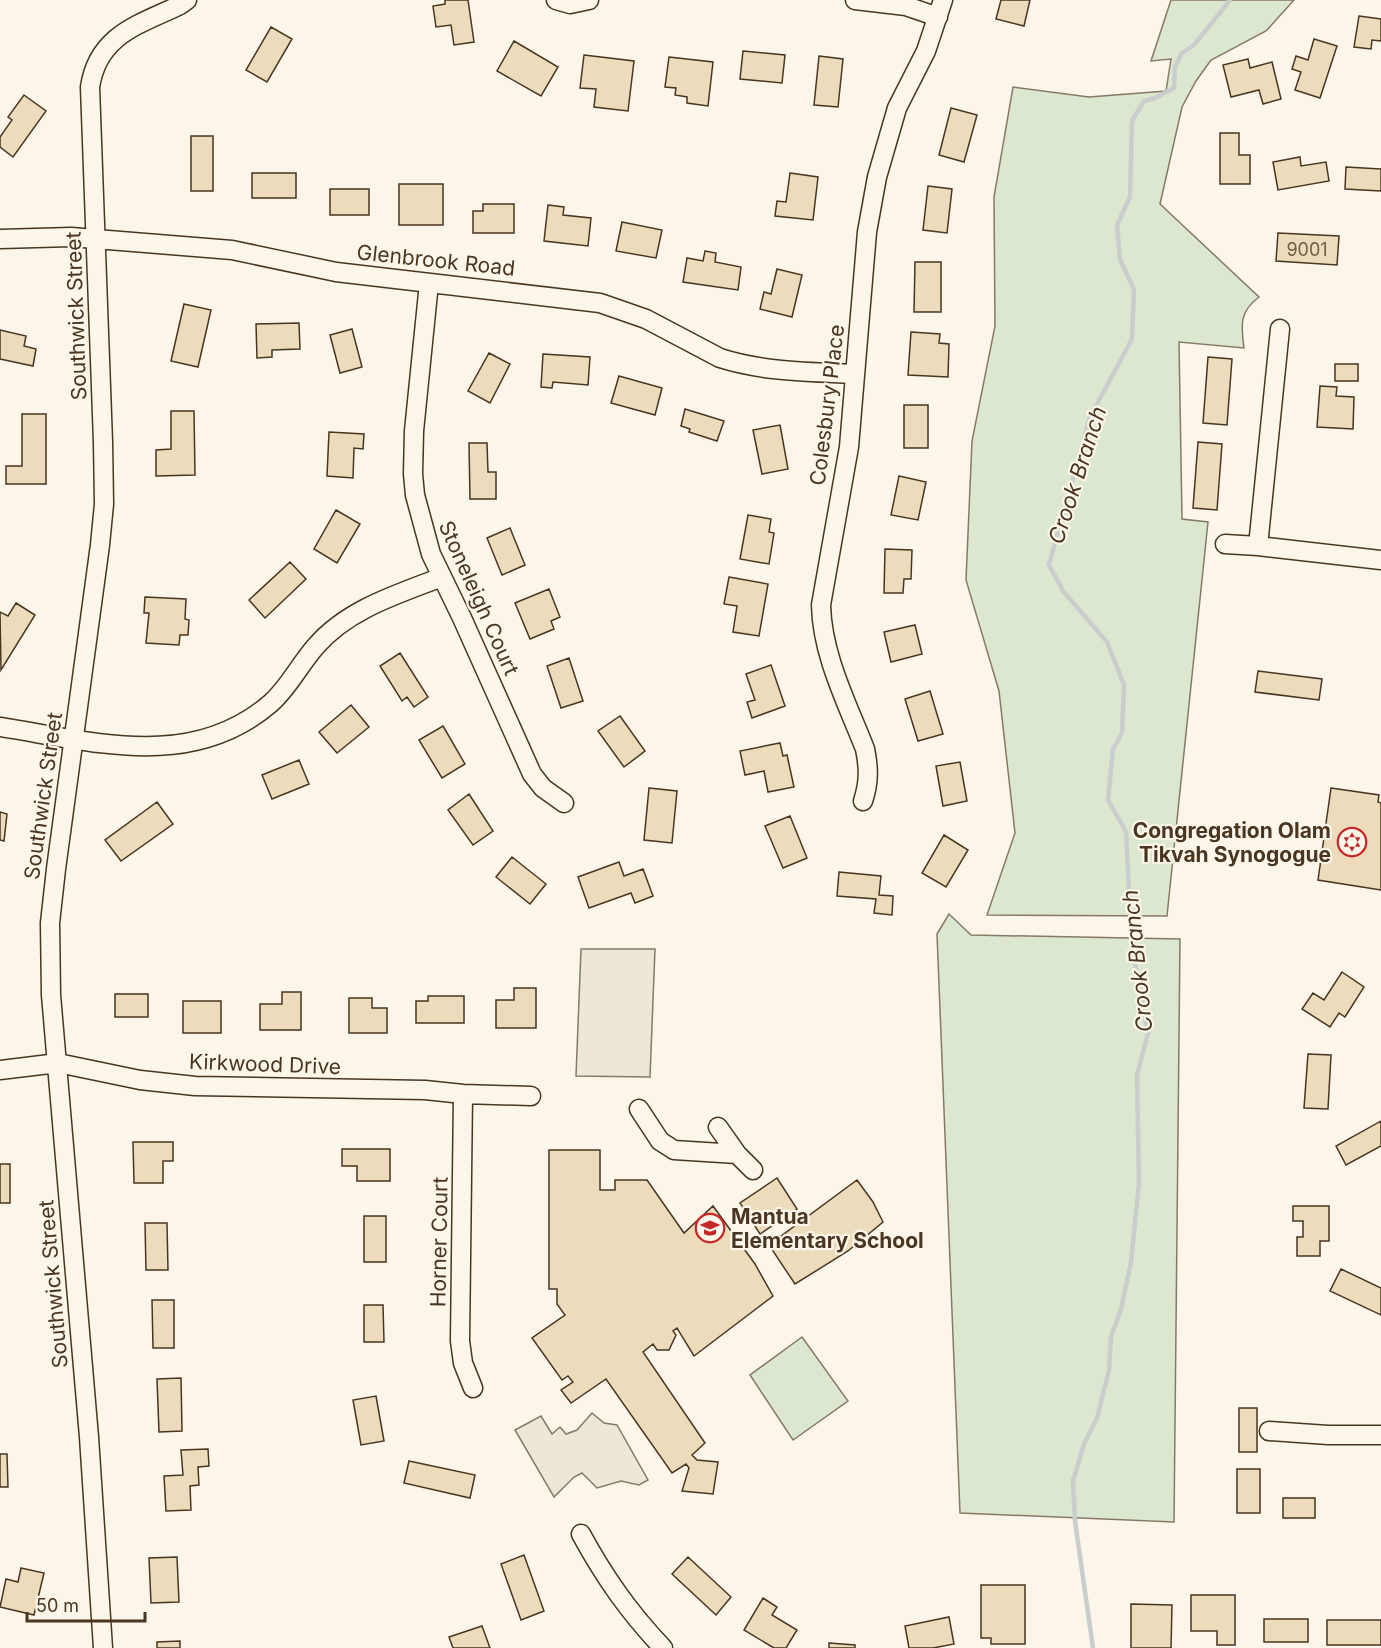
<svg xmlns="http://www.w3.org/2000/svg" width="1381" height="1648" font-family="Inter,sans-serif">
<rect width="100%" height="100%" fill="#fbf6e9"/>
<path fill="#dce7d0" stroke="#887966" stroke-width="1.5" d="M1171,0H1294L1266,31L1211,60L1196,81L1182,107L1160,204L1259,297C1239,312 1241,325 1244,348L1179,342L1182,519L1208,522L1167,916L987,915L1015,833L999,691L966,580L972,441L995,326L994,197L1013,87L1089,97L1166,91L1171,59L1151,61Z
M949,914L971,935L1180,939L1174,1522L960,1513L937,934Z
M802,1337L848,1401L793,1440L750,1375Z"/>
<path fill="#ede7d9" stroke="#887966" stroke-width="1.5" d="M581,949H655L650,1077L576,1076Z
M592,1413L604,1423L617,1425L648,1480L639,1485L621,1481L597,1488L582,1473L574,1477L554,1497L515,1430L541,1416L552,1434L560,1427L566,1434L577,1430Z"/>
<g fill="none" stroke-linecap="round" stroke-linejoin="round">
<path stroke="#c9cecd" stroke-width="4.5" d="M1093,1648L1075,1521L1073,1481L1084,1444L1097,1418L1109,1370L1111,1337L1121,1309L1131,1262L1139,1183L1137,1075L1148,1033L1132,949L1126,832L1108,800L1113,749L1122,733L1124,685L1107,642L1063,591L1049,565L1090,417L1132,339L1134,290L1120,259L1117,225L1130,197L1132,121L1144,101L1155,98L1174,88L1175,67L1182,53L1194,45L1230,0"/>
</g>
<path fill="#ecdcbc" stroke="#4a3520" stroke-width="1.5" d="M445,0H468L474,42L454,45L451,25L436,27L433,6L445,4Z
M1001,0H1030L1024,26L996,19Z
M1359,16L1381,19V41L1372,40L1371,49L1354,47Z
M271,27L292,39L267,82L246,70Z
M1314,39L1337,46L1320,98L1295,90L1301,72L1292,69L1296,56L1308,60Z
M514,41L558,67L541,96L497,71Z
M743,51L785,55L782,83L740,79Z
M584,55L634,61L628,111L594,107L596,89L580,88Z
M819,56L843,59L838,107L814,105Z
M669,57L713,62L708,106L687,103V97L675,95L676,88L665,87Z
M1248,59L1250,68L1272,62L1281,99L1263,104L1259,90L1231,97L1223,65Z
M24,95L46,111L13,157L0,147V137L12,120L8,117Z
M951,108L977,115L964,162L939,155Z
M1220,133H1239V155H1250V184H1220Z
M191,136H213V191H191Z
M1300,157L1301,166L1326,162L1329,181L1278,190L1273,162Z
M1346,167L1381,169V191L1345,189Z
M252,173H296V198H252Z
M790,173L818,177L813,220L775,216L777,201L786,202Z
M399,184H443V225H399Z
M928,186L952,189L947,233L923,230Z
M330,189H369V215H330Z
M483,204H514V233H473V211H483Z
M548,205L564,207L563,215L591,218L588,246L544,241Z
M622,222L662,230L656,258L616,251Z
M1278,233L1339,236L1337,265L1276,261Z
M705,251L716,253L715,262L741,267L738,290L683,282L687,258L703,261Z
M915,262H941V312H914Z
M777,269L802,275L792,317L760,309L764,292L771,294Z
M184,304L211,310L198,367L171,361Z
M299,323L300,349L272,350V357L257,358L256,324Z
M352,329L362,367L340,373L330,335Z
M0,330L26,336L24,346L36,349L33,366L0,359Z
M911,332L940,334L939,343L949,344L948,377L908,375Z
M489,353L510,364L490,403L468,391Z
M543,354L590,357L588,385L553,382L552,388L541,387Z
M1208,357L1232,359L1227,425L1203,423Z
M1335,364H1358V381H1335Z
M619,376L662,388L655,415L611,403Z
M1320,386L1337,387L1336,396L1354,397L1353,429L1317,427Z
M904,405H928V448H904Z
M685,409L724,421L717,441L689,432L690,429L681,426Z
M171,411H194L195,475L156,476V450L171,449Z
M22,414H46V484H6V466H22Z
M780,425L788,469L762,474L753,430Z
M329,432L364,434L363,449L354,448L353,478L327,476Z
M1198,442L1222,444L1217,510L1193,508Z
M469,443H487L488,472H496V499H470Z
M899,476L926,482L918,520L891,515Z
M336,510L360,524L337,563L314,549Z
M748,515L771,519L769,532L774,533L769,564L740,559Z
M510,528L525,565L502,575L487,538Z
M885,549L912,550L911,579H904L903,593H884Z
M290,562L306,579L265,618L249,600Z
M729,577L768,584L759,636L733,632L737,606L724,604Z
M549,589L560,617L551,621L554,629L530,639L515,603Z
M145,597L186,599L185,619L189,620L188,635H180L179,645L146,643L149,613H144Z
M16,603L35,615L1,670L0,612L8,616Z
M915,625L922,654L891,662L884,632Z
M400,653L428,697L414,707L407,697L402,701L380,666Z
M569,658L583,701L561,708L547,666Z
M771,665L785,706L752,718L747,702L755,700L746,674Z
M1258,671L1322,679L1319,700L1255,692Z
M930,691L943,734L918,741L905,699Z
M351,705L369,727L337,753L319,732Z
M620,716L645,751L624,767L598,731Z
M443,726L465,764L442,778L419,740Z
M780,743L783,756L787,755L794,787L768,792L764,771L745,775L740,751Z
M299,760L309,784L272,799L262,775Z
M960,762L967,801L943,806L936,766Z
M649,788L677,791L672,843L644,840Z
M1331,788L1379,795L1378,802L1381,803V890L1318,880Z
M469,794L493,831L473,845L448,810Z
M157,802L173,824L121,861L105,840Z
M0,812L7,814L4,841L0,840Z
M790,816L807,858L783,868L765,826Z
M944,835L968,850L946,887L922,873Z
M512,857L546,884L530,904L496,877Z
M619,862L624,876L643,869L653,896L635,903L631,893L589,908L578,877Z
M839,872L881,876L879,895L893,896L892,915L874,913L876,899L837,896Z
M1342,972L1364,987L1345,1017L1339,1013L1330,1027L1302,1009L1313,993L1324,1000Z
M514,988H536V1028H496V1000H514Z
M282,992H301V1030H260V1004H282Z
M115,994H148V1017H115Z
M428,996H464V1023H416V1001H428Z
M349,998H372V1008H387V1033H349Z
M183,1001H221V1033H183Z
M1308,1054L1331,1055L1328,1109L1304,1108Z
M1381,1121V1146L1346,1165L1336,1146Z
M133,1142H173V1161H163V1183H134Z
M342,1149H390V1181H357V1166H342Z
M549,1150H600V1190H615V1180H647L684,1233L713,1206L755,1264L773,1296L694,1356L677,1328L673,1331L676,1335L669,1350H657L653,1344L643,1352L705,1443L692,1455L697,1460L718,1462L713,1494L682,1491L689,1468L686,1464L672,1473L606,1379L571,1403L561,1390L573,1382L568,1376L562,1380L532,1338L565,1315L557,1304V1289H549Z
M0,1164H10V1203H0Z
M777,1178L797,1209L760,1234L740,1203Z
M857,1180L873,1202L883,1222L848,1251L795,1284L769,1245Z
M1293,1206H1329V1241H1320V1256H1297V1237H1303V1221H1293Z
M364,1216H386V1262H364Z
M145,1223H167L168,1270H146Z
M1341,1269L1381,1288V1315L1330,1291Z
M152,1300H174V1348H153Z
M364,1305H383L384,1342H364Z
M181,1378L182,1431L159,1432L157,1379Z
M376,1396L384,1441L361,1445L353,1400Z
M1239,1408H1257V1452H1239Z
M208,1449L209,1466L198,1467L199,1485L190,1486L191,1510L166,1511L164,1476L183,1475L181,1450Z
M0,1454H7L8,1487H0Z
M409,1461L475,1475L470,1498L404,1483Z
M1237,1469H1260V1513H1237Z
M1283,1498H1315V1518H1283Z
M524,1555L544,1611L521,1620L501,1564Z
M177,1557L179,1602L151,1603L149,1558Z
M688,1557L731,1597L716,1615L672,1574Z
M21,1568L44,1573L34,1615L0,1607L6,1579L18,1582Z
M981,1585H1025V1644H991V1638H981Z
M1191,1595H1235V1645H1217V1631H1191Z
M763,1598L777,1607L772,1615L797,1630L786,1648H774L744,1630Z
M1131,1604L1172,1605L1171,1648H1131Z
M949,1617L954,1644L933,1648H909L905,1626Z
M1264,1619H1308V1642H1264Z
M1327,1620H1381V1645H1327Z
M482,1626L490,1648H453L449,1637Z
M180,1641V1648H157V1642Z
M829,1643L855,1645V1648H829Z"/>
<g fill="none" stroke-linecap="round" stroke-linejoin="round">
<g stroke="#4a3520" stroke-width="21">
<path id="minor" d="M556,0L570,4L589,0
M855,0L906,6L938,17
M0,239L71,237L232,250L336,272L600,303L646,319L720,358C764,372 810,372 855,374
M429,283L414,431L413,474L415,495L431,554L462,618L532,774L543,788L564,803
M1225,544L1258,546L1381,560
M1258,546L1280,329
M0,727C92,741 191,772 271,703C289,687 300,664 316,646C348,609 398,594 442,577
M863,801C869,783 869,768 865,749C847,703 822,655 821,605L849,447L867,232L877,177L897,108L926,51L943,0
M0,1070L58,1063L140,1080L195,1086L425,1090L463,1094L531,1096
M463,1094L460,1341L463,1363L473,1388
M639,1109L660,1141L674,1150L737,1154L753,1170
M718,1127L737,1154
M1269,1431L1328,1435H1381
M581,1534C605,1578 629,1612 663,1648
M103,1648L89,1437L51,995L50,923L56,869L100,545L104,504L103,442L90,87C98,35 138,25 180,5L187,0"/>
</g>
<use href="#minor" stroke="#fbf6e9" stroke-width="18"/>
</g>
<defs>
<g id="synagogue-ring" transform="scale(1.5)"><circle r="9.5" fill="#fbf6e9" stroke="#c62828" stroke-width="1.5"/><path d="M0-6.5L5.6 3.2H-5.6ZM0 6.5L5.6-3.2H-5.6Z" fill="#c62828"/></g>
<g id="school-ring" transform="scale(1.5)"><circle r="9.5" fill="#fbf6e9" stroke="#c62828" stroke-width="1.5"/><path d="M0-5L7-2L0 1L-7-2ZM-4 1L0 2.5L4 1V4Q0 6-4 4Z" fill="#c62828"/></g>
</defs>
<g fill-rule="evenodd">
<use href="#synagogue-ring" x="1352" y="842"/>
<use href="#school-ring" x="710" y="1228"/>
</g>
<g text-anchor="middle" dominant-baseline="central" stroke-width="4.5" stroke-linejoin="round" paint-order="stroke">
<g font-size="18" fill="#725f47">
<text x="1307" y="249">9001</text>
</g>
<g font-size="21" fill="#4a3520" stroke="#fbf6e9">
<text transform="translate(436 260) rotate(6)">Glenbrook Road</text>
<text transform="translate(76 316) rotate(-92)">Southwick Street</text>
<text transform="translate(827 405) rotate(-83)">Colesbury Place</text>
<text transform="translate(479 598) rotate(66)">Stoneleigh Court</text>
<text transform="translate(43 796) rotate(-82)">Southwick Street</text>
<text transform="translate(265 1064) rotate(2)">Kirkwood Drive</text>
<text transform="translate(439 1242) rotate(-89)">Horner Court</text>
<text transform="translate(53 1284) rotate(-95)">Southwick Street</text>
</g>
<g font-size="21" font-weight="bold" fill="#4a3520" stroke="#fbf6e9" text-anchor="end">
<text x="1331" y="830">Congregation Olam<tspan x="1331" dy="24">Tikvah Synogogue</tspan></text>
<text x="731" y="1216" text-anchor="start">Mantua<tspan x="731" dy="24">Elementary School</tspan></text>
</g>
<g font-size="22" font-style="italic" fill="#4a3520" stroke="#fbf6e9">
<text transform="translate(1077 475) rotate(-72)">Crook Branch</text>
<text transform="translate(1137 961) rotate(-96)">Crook Branch</text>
</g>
</g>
<path d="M27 1612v9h118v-9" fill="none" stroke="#4a3520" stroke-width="3"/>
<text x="36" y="1612" font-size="18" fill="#4a3520" stroke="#fbf6e9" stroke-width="4.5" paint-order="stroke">50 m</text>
</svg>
